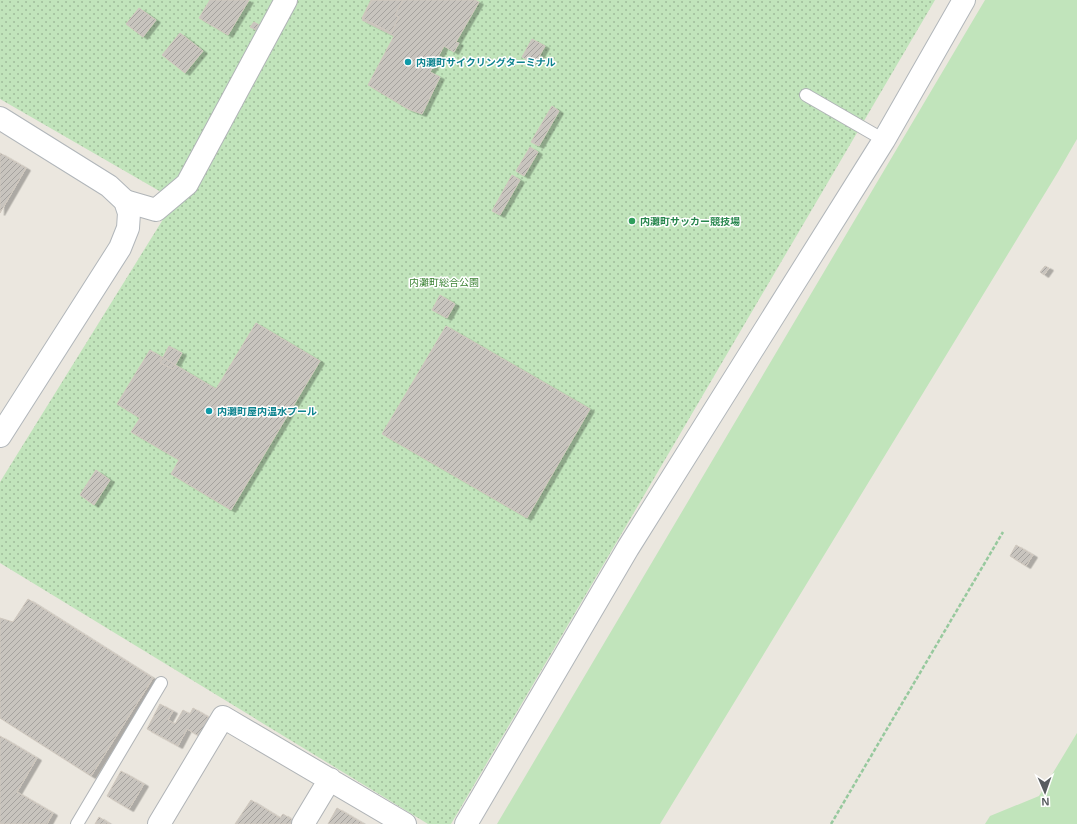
<svg xmlns="http://www.w3.org/2000/svg" width="1077" height="824" font-family="Arial,'Noto Sans JP',sans-serif">
<defs>
<pattern id="park-dots" width="8" height="8" patternUnits="userSpaceOnUse"><rect width="8" height="8" fill="#c1e4bb"/><path d="M2 2h.1M6 6h.1" fill="none" stroke="#a0bc9b" stroke-width="1.8" stroke-linecap="round"/></pattern>
<pattern id="building-hatch" width="6" height="6" patternUnits="userSpaceOnUse"><rect width="6" height="6" fill="#c8c4be"/><path d="M-1 1l2-2M0 6l6-6M5 7l2-2" fill="none" stroke="#a5a29e"/></pattern>
<filter id="shadow"><feDropShadow dx="4.5" dy="2.5" stdDeviation="0" flood-color="#0004"/></filter>
</defs>
<rect width="100%" height="100%" fill="#ebe7df"/>
<path fill="#c1e4bb" d="M985,0H1077V139L1058,172L660,824H497Z
M1077,733V824H985L990,816L1039,796Z"/>
<path fill="url(#park-dots)" d="M0,0H935L451,824H428L0,563V482L175,200L0,99Z"/>
<path fill="url(#building-hatch)" stroke="#d0c8be" filter="url(#shadow)" d="M210,0H249L228,35L199,18Z
M371,0H403L395,15L399,17L391,33L362,18Z
M372,0H475L479,2L456,42L459,43L454,52L444,46L430,72L440,77L422,114L408,109L368,85L394,36L362,20Z
M139,8L156,20L143,37L126,24Z
M254,22L261,26L258,31L250,27Z
M180,33L203,51L185,73L162,55Z
M532,39L545,46L535,64L522,57Z
M552,106L559,111L539,146L531,142Z
M530,147L538,152L524,176L516,171Z
M0,153L26,168L0,213Z
M512,175L520,180L500,215L492,211Z
M1045,266L1049,268L1044,275L1040,272Z
M440,295L455,304L447,318L432,310Z
M256,323L320,361L231,510L171,474L179,460L131,432L140,418L117,404L150,350L216,389Z
M446,326L590,409L527,518L382,434Z
M169,346L182,353L173,369L160,363Z
M96,470L110,480L94,505L80,495Z
M1016,545L1033,555L1026,566L1010,556Z
M28,599L153,678L91,776L0,718V618L13,622Z
M160,704L173,711L168,720L175,724L183,710L190,714L193,708L210,718L199,736L187,729L178,746L147,729Z
M0,736L37,758L17,792L53,813L47,824H0Z
M121,771L144,784L129,809L107,796Z
M251,800L280,818L283,814L294,821L292,824H235Z
M337,808L364,824H328Z
M99,817L110,824H95Z"/>
<g fill="none" stroke-linecap="round" stroke-linejoin="round">
<g stroke="#b0b4b7" stroke-width="14">
<path id="lane" d="M806,95L884,140
M77,824L161,683"/>
</g>
<g stroke="#b0b4b7" stroke-width="24">
<path id="street" d="M125,201L156,210L187,184L286,0
M159,824L223,717L405,824
M303,824L330,779"/>
</g>
<g stroke="#b1b6ba" stroke-width="24">
<path id="secondary" d="M0,118L109,186L125,201L129,213L128,228L120,248L0,436
M466,824L628,548L884,140L964,0"/>
</g>
<path stroke="#97c99e" stroke-width="2.5" stroke-dasharray="4 2" stroke-linecap="butt" d="M831,824L1003,532"/>
<use href="#lane" stroke="#fff" stroke-width="12"/>
<use href="#street" stroke="#fff" stroke-width="22"/>
<use href="#secondary" stroke="#fff" stroke-width="22"/>
</g>
<g fill="#0f9aa8" stroke="#fff" stroke-width="1.5">
<circle cx="408" cy="62" r="4"/>
<circle cx="209" cy="411" r="4"/>
</g>
<circle fill="#2e9e5b" stroke="#fff" stroke-width="1.5" cx="632" cy="221" r="4"/>
<g text-anchor="middle" dominant-baseline="central" stroke-width="3" stroke-linejoin="round" paint-order="stroke">
<g font-size="10" font-weight="bold" fill="#0d838f" stroke="#fff" text-anchor="start">
<text x="416" y="62">内灘町サイクリングターミナル</text>
<text x="217" y="411">内灘町屋内温水プール</text>
</g>
<g font-size="10" font-weight="bold" fill="#27864d" stroke="#fff" text-anchor="start">
<text x="640" y="221">内灘町サッカー競技場</text>
</g>
<g font-size="10" fill="#3c8334" stroke="#fff">
<text x="444" y="282">内灘町総合公園</text>
</g>
</g>
<g transform="translate(1045 792) rotate(178)" stroke="#ffffff" stroke-width="3" paint-order="stroke">
<path d="M0-3L7 15L0 10L-7 15Z" fill="#585d60"/>
<text y="-6" font-size="11" font-weight="bold" text-anchor="middle" fill="#585d60">N</text>
</g>
</svg>
